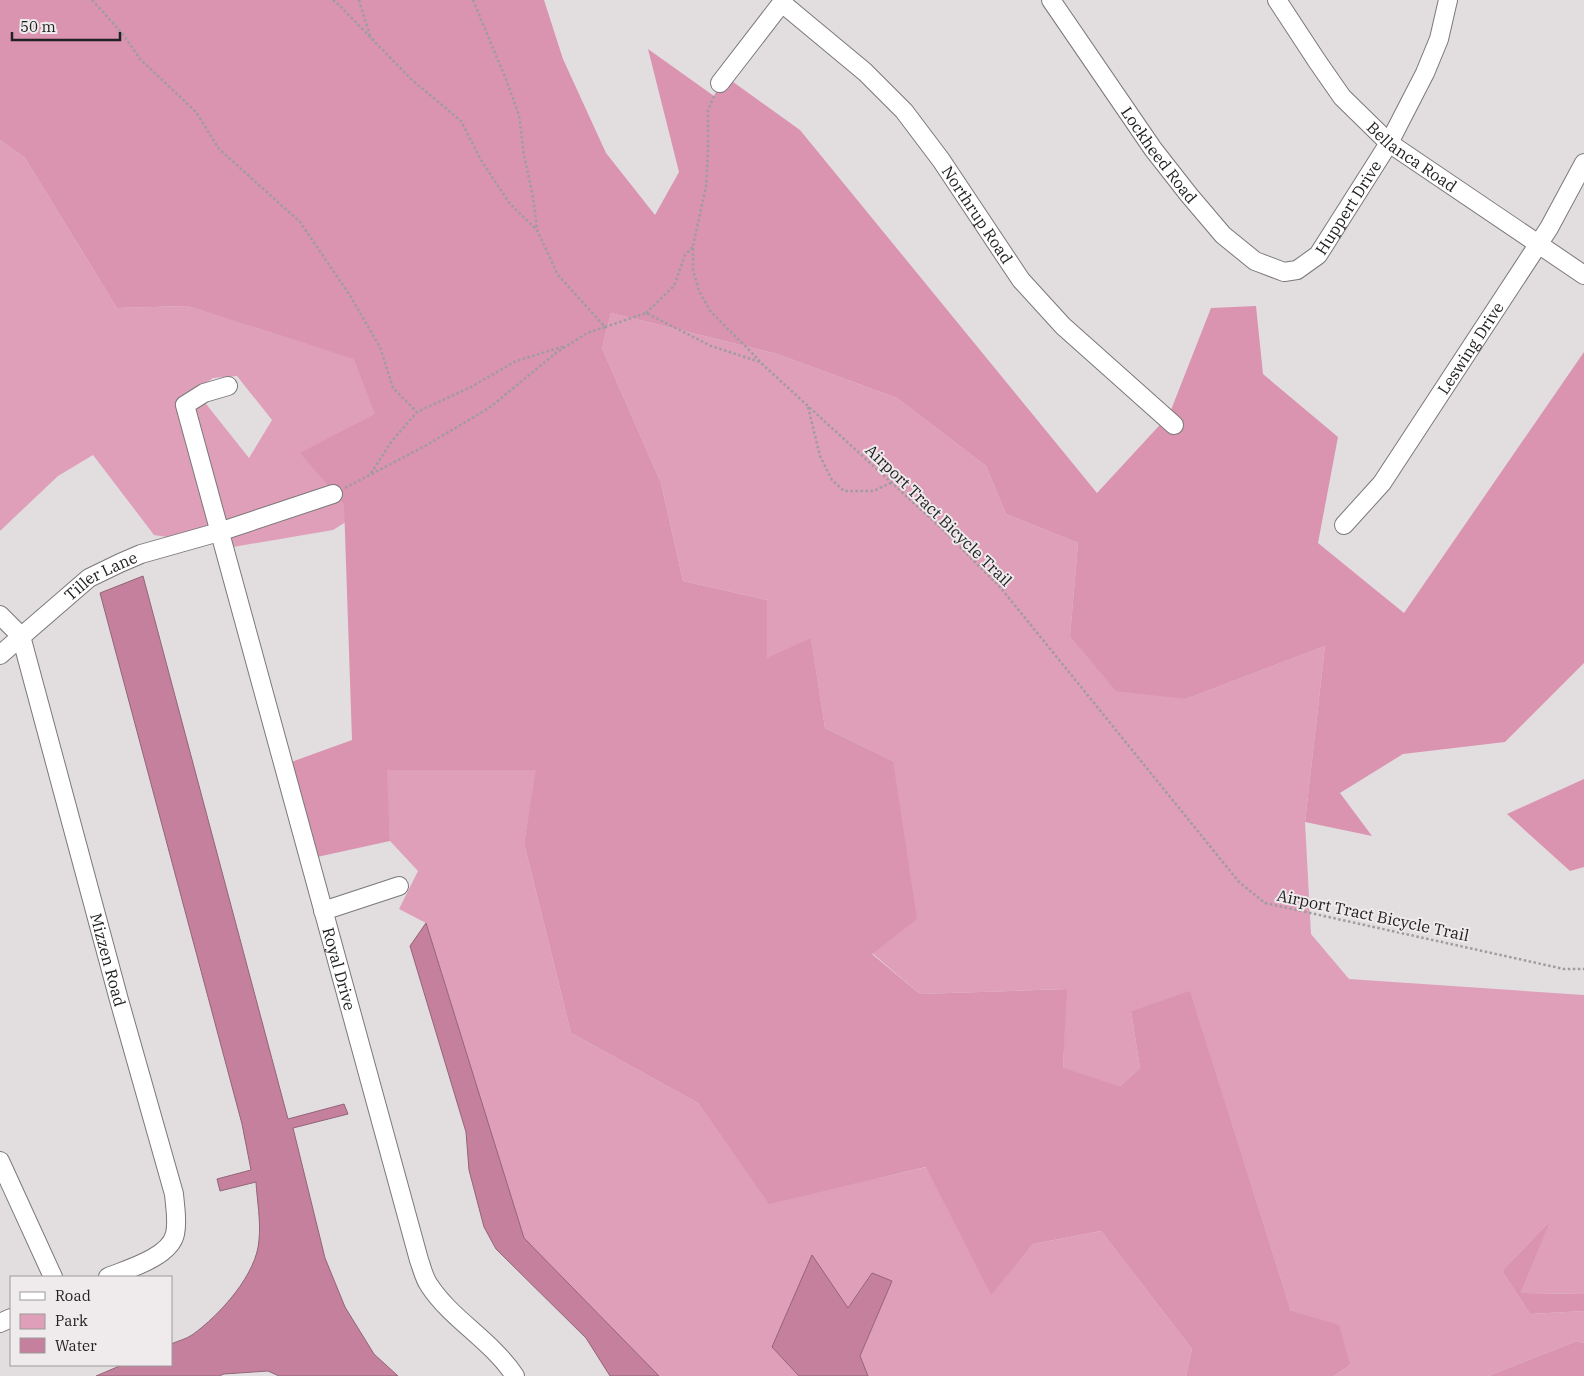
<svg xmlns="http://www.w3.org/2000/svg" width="1584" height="1376" font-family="'IBM Plex Serif',serif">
<rect width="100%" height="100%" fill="#e2dee0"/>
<path fill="#df9fb8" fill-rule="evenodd" d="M0,140L25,158L117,308L187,306L317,347L563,387L333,530L233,547L154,535L93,455L58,476L0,531ZM237,376L272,420L249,458L195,390L213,378Z
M611,313L777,354L897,398L986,466L1006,514L1078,543L1070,636L1186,699L1325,646L1305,822L1311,934L1349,979L1584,995V1294L1521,1293L1549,1222L1502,1271L1530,1314L1584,1311V1343L1577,1341L1488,1376H1334L1350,1365L1291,1311L1190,992L1131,1011L1140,1068L1120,1086L1063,1069L1066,989L920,994L872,953L893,761L825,728L811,639L767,659V600L683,581L661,483L602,348Z
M386,770H537L524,843L571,1033L698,1103L769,1203L927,1167L991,1294L1033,1244L1101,1231L1192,1349L1186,1376H868L860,1356L892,1281L872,1273L848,1308L772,1347L799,1376H659L524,1238L426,923L399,909L418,871L390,841Z"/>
<path fill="#da94b0" d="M0,0H544L563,59L606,153L655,215L679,172L648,49L714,96L720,83L729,79L800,130L1097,493L1169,415L1211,308L1256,306L1263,374L1338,437L1318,543L1404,613L1584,352V663L1505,742L1403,754L1340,793L1372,836L1305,822L1325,646L1186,699L1116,691L1070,636L1078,543L1006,514L986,466L897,398L777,354L611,313L602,348L661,483L683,581L767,600V658L811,638L825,728L893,761L917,919L872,954L920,994L1067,989L1063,1068L1120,1086L1140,1068L1131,1011L1190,991L1291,1311L1339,1325L1350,1365L1334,1376H1186L1192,1349L1101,1231L1033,1244L991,1295L926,1167L769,1204L698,1103L571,1033L524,843L536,770H387L390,841L308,859L283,765L352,740L344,504L300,453L375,414L354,359L187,306L117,308L25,158L0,140Z
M1584,779V867L1570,871L1507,814Z
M1550,1221L1521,1293L1584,1294V1311L1530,1314L1502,1271Z
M1577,1341L1584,1343V1376H1488Z"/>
<path fill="#c4809c" stroke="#936477" d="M143,576L288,1119L344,1104L348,1114L293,1128L325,1258L345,1307L374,1354L398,1376H279L268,1371L224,1374L219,1376H96L122,1365H171V1344C178,1341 186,1339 192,1335C220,1315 257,1274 259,1240C261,1221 257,1200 256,1182L220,1191L217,1179L251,1170L242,1124L100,593Z
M426,923L524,1238L659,1376H610L586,1338L496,1249L484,1227L469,1170L466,1132L410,946Z
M812,1255L848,1308L872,1273L892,1281L860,1356L868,1376H799L772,1347Z"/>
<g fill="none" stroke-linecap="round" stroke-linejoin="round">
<g stroke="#7b7879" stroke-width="20">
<g id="minor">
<path id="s1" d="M1051,0L1153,149L1189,195L1223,235L1255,261L1284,272L1297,270L1318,255L1389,143L1425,73L1439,39L1448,0"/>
<path id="s2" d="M1277,0L1317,61L1342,97L1389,143L1584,275"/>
<path id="s3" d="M782,3L865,72L904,111L941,160L1021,280L1063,326L1174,425"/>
<path d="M720,83L784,0"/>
<path id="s4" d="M228,386L204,393L185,405L419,1260C422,1268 424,1278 429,1285C451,1319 491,1340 515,1376"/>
<path id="s5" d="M1344,525L1382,483L1549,228L1584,163"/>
<path id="s6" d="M0,615L21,636L119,1000L174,1194C175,1207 178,1221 175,1234C170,1257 128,1269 108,1277"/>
<path id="s7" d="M0,655L89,578L120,563L141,554L219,532L333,494"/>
<path d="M323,911L399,886"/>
<path d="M0,1161L53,1277"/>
<path d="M0,1323L11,1318"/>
</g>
</g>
<path stroke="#9f9c9e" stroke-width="2.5" stroke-dasharray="2.5 2.5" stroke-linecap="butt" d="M92,0L122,33L141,60L196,112L219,149L300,222L349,294L380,347L393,388L417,412
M333,0L339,5L412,80L461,121L481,160L510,204L537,230L558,275L605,327L646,313L711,346L760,362L942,529L1000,587L1239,882L1265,903L1564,969H1584
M359,0L371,39
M473,0L507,82L519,115L524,155L533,197L537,229
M714,96L708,110V151L706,186L693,246V270L699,291L711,312L760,361
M646,313L674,286L685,255L693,247
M808,407L820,456L832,480L844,491H873L891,483
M371,473L392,441L417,412L471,387L516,361L565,346
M345,488L425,446L489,408L556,353L587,333L605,327"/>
<use href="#minor" stroke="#fff" stroke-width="18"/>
</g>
<g text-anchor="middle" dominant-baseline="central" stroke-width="4" stroke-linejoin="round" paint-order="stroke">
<g font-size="16" fill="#222121" stroke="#efebed">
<text stroke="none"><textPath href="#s1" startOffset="189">Lockheed Road</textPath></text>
<text stroke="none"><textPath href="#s2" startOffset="209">Bellanca Road</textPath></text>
<text stroke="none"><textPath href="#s1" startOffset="459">Huppert Drive</textPath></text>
<text stroke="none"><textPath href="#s3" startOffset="290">Northrup Road</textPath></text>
<text stroke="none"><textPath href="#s5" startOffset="218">Leswing Drive</textPath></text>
<text transform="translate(939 515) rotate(44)">Airport Tract Bicycle Trail</text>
<text stroke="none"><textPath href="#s7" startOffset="129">Tiller Lane</textPath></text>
<text transform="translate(1373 915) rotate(12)">Airport Tract Bicycle Trail</text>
<text stroke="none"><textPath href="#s6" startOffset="365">Mizzen Road</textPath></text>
<text stroke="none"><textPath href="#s4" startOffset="632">Royal Drive</textPath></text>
</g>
</g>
<rect x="10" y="1276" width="162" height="90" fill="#efebed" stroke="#9d9a9b"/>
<rect x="20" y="1292" width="25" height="8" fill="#ffffff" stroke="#9d9a9b"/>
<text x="55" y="1301" font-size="15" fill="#222121">Road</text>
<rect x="20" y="1314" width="25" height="15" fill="#df9fb8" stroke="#9d9a9b"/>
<text x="55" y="1326" font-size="15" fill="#222121">Park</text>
<rect x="20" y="1338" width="25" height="15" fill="#c4809c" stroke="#9d9a9b"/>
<text x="55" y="1351" font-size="15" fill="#222121">Water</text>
<path d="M12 32v8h108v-8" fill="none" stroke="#222121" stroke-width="2.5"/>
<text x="20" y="32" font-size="15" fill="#222121" stroke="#efebed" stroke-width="4" paint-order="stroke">50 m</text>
</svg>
